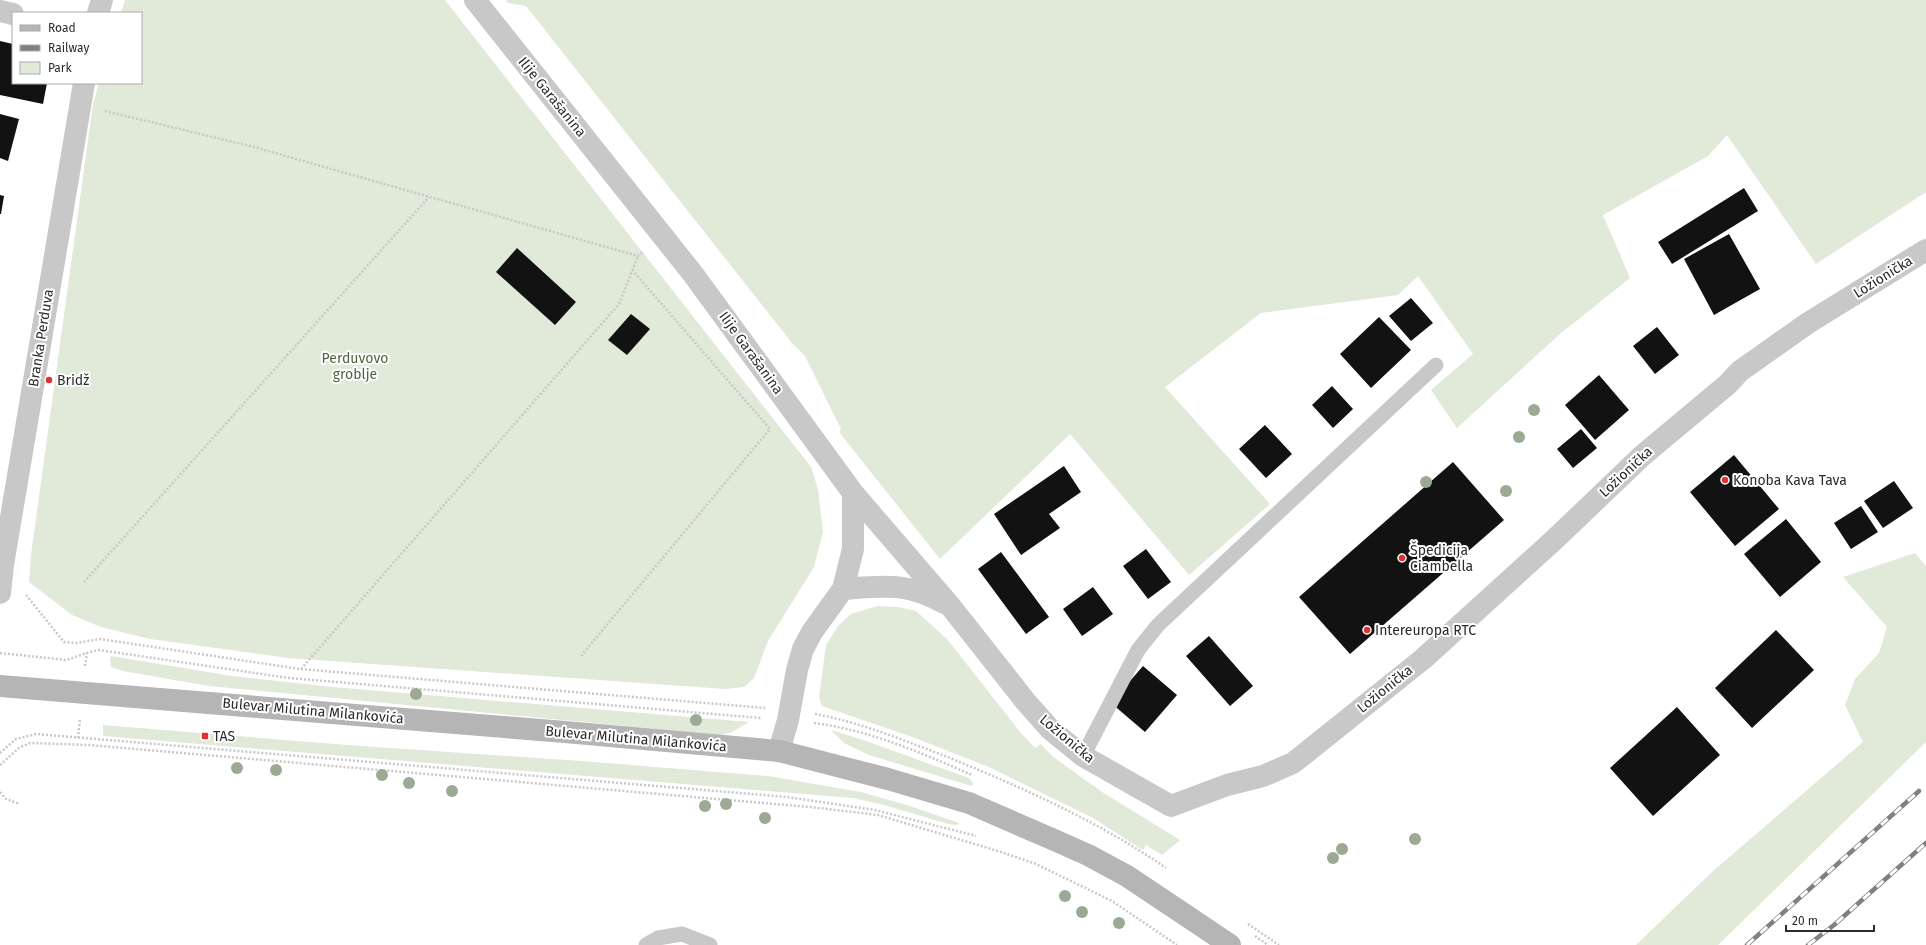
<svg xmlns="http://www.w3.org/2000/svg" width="1926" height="945" font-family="'Fira Sans',sans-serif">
<rect width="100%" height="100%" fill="#fff"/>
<path fill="#e1e9d9" d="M125,0H445L811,467L818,489L823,532L814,567L768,641L754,678L744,687L725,689L288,658L150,639L101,627L72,615L29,582L31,555L93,104L99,83H141V13H121Z
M506,0H1926V192L1816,264L1727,135L1708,156L1603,215L1630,278L1560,334L1457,428L1431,390L1473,354L1418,276L1398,295L1261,313L1165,387L1270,504L1189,575L1070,434L940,559L839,432L841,429L805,356L792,343L526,6L508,3Z
M1915,553L1926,566V742L1718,945H1636L1713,871L1863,742L1845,705L1855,679L1879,653L1887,627L1843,577Z
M878,606L898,607L916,611L947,639L1021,733L1035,748L1041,744L1052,756L1102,792L1180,840L1162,855L1146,845L1143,850L1093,818L989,767L915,738L822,706L819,697L826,645L838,626L851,614Z
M111,656L232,676L333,687L749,722L730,733L719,735L209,686L123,671L111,667L110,660Z
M103,725L347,745L581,761L768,776L861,792L910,806L959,823L957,825L948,824L884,805L853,798L103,736Z
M831,730L866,741L969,778L973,783L972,786L968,785L869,755L844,743Z"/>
<path fill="#121212" d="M0,41L13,44V83H47L43,104L0,95Z
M0,114L19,119L8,161L0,158Z
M1744,188L1758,211L1672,264L1658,242Z
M0,195L4,196L1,214H0Z
M1729,234L1760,289L1714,315L1684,259Z
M517,248L576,302L555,325L496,272Z
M1411,298L1433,323L1411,341L1389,316Z
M631,314L650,329L627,355L608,340Z
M1379,317L1411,350L1371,388L1340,354Z
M1657,327L1679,355L1655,374L1633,346Z
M1599,375L1629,410L1595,440L1565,405Z
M1332,386L1353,409L1333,428L1312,405Z
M1265,425L1292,454L1266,478L1239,449Z
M1581,429L1597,448L1573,468L1557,449Z
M1734,455L1779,509L1735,546L1690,492Z
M1453,462L1504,520L1350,654L1299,597Z
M1064,466L1081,492L1049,514L1060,528L1021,555L994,514Z
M1894,481L1913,508L1883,528L1864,501Z
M1861,506L1878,532L1851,549L1834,523Z
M1786,519L1821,562L1780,597L1744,554Z
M1146,549L1171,582L1148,599L1123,566Z
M1001,552L1049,617L1026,634L978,569Z
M1093,587L1113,614L1082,636L1063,609Z
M1776,630L1814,670L1752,728L1715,688Z
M1209,636L1253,686L1230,706L1186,656Z
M1143,666L1177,695L1145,732L1111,703Z
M1677,707L1720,755L1653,816L1610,768Z"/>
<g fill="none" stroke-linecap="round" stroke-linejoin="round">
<path stroke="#c8c8c8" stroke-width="2.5" stroke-dasharray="2 2" stroke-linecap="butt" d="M105,111L254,147L638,256L643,252
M84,582L429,197
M26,595L64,642L76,643L100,639L300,669L765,708
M0,653L66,660L90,652L99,650L289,678L761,718
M581,656L770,429L633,271
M85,666L87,653
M301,669L619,304L638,256
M815,714C859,722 903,740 945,756C1021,787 1098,821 1166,868
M814,723C869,730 922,753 972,775
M78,738L80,719
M0,753L16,739L36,734L787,797L875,810L976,836
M0,765L19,748L30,743L89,745L810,807L878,815L1001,852L1036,864L1112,901L1177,945
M0,792L6,799L20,804
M1248,924L1279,945
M1255,936L1268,945"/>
<path stroke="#c8c8c8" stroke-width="15" d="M1083,756L1138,650L1158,625L1436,365
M646,945L658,938L682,934L710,945"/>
<path stroke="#c8c8c8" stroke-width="22" d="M475,0L693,274L853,493V549L843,589L812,632L803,649L797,670L788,720L779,751
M0,11L13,14
M98,13L102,0
M853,493L951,607L1026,702L1050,729L1083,756L1171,806L1227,785L1263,776L1293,763L1423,659L1554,540L1643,455L1728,384L1740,371L1808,323L1926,250
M843,589C884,586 907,582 944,603
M0,593L3,565L84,83"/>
<path stroke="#b5b5b5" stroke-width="22" d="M0,686L565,732L779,751L888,779L969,803L1052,839L1088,855L1127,876L1230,945"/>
<g stroke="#808080" stroke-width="4.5">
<path id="rail" d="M1747,945L1919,791
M1808,945L1834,925L1926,843"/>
</g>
<use href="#rail" stroke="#fff" stroke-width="3" stroke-dasharray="9" stroke-linecap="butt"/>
</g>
<g fill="#9daa93">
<circle cx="1534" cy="410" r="6"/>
<circle cx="1519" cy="437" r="6"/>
<circle cx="1426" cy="482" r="6"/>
<circle cx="1506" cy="491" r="6"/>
<circle cx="416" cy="694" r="6"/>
<circle cx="696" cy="720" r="6"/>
<circle cx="237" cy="768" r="6"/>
<circle cx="276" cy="770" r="6"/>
<circle cx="382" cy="775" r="6"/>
<circle cx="409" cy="783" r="6"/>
<circle cx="452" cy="791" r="6"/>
<circle cx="726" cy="804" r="6"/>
<circle cx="705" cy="806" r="6"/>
<circle cx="765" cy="818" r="6"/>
<circle cx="1415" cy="839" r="6"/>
<circle cx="1342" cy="849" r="6"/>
<circle cx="1333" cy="858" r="6"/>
<circle cx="1065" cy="896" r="6"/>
<circle cx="1082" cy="912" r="6"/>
<circle cx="1119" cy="923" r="6"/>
</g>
<g fill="#df3135" stroke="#fff" stroke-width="1.5">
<circle cx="49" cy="380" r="4"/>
<circle cx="1725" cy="480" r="4"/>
<circle cx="1402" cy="558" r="4"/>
<circle cx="1367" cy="630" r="4"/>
<rect x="201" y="732" width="8" height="8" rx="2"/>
</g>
<g text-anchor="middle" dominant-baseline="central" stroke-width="4" stroke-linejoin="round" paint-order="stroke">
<g font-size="14" fill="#2b2b2b" stroke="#fff">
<text transform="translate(552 97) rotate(51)">Ilije Garašanina</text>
<text transform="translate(1883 277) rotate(-32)">Ložionička</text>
<text transform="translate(41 338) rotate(-81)">Branka Perduva</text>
<text transform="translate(751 353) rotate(54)">Ilije Garašanina</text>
<text transform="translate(1626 472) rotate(-43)">Ložionička</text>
<text transform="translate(1385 689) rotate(-39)">Ložionička</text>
<text transform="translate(313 711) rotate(5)">Bulevar Milutina Milankovića</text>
<text transform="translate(636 739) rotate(5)">Bulevar Milutina Milankovića</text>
<text transform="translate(1067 739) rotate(40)">Ložionička</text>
</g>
<g font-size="14" fill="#4d653b" stroke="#fff">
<text x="355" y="358">Perduvovo<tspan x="355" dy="16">groblje</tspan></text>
</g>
<g font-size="14" fill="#2b2b2b" stroke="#fff" text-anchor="start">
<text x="57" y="380">Bridž</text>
<text x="1733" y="480">Konoba Kava Tava</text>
<text x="1410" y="550">Špedicija<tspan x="1410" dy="16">Ciambella</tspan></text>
<text x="1375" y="630">Intereuropa RTC</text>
<text x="213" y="736">TAS</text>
</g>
</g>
<rect x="12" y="12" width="130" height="72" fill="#ffffff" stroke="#aaaaaa"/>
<rect x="20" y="25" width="20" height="6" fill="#b5b5b5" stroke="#aaaaaa"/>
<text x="48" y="32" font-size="12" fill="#2b2b2b">Road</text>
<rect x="20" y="45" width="20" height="6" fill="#808080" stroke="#aaaaaa"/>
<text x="48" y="52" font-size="12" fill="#2b2b2b">Railway</text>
<rect x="20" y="62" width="20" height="12" fill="#e1e9d9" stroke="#aaaaaa"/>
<text x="48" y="72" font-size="12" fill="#2b2b2b">Park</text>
<path d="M1786 925v6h88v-6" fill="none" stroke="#2b2b2b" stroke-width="2"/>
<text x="1792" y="925" font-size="12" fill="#2b2b2b" stroke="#ffffff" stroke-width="3" paint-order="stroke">20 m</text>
</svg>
